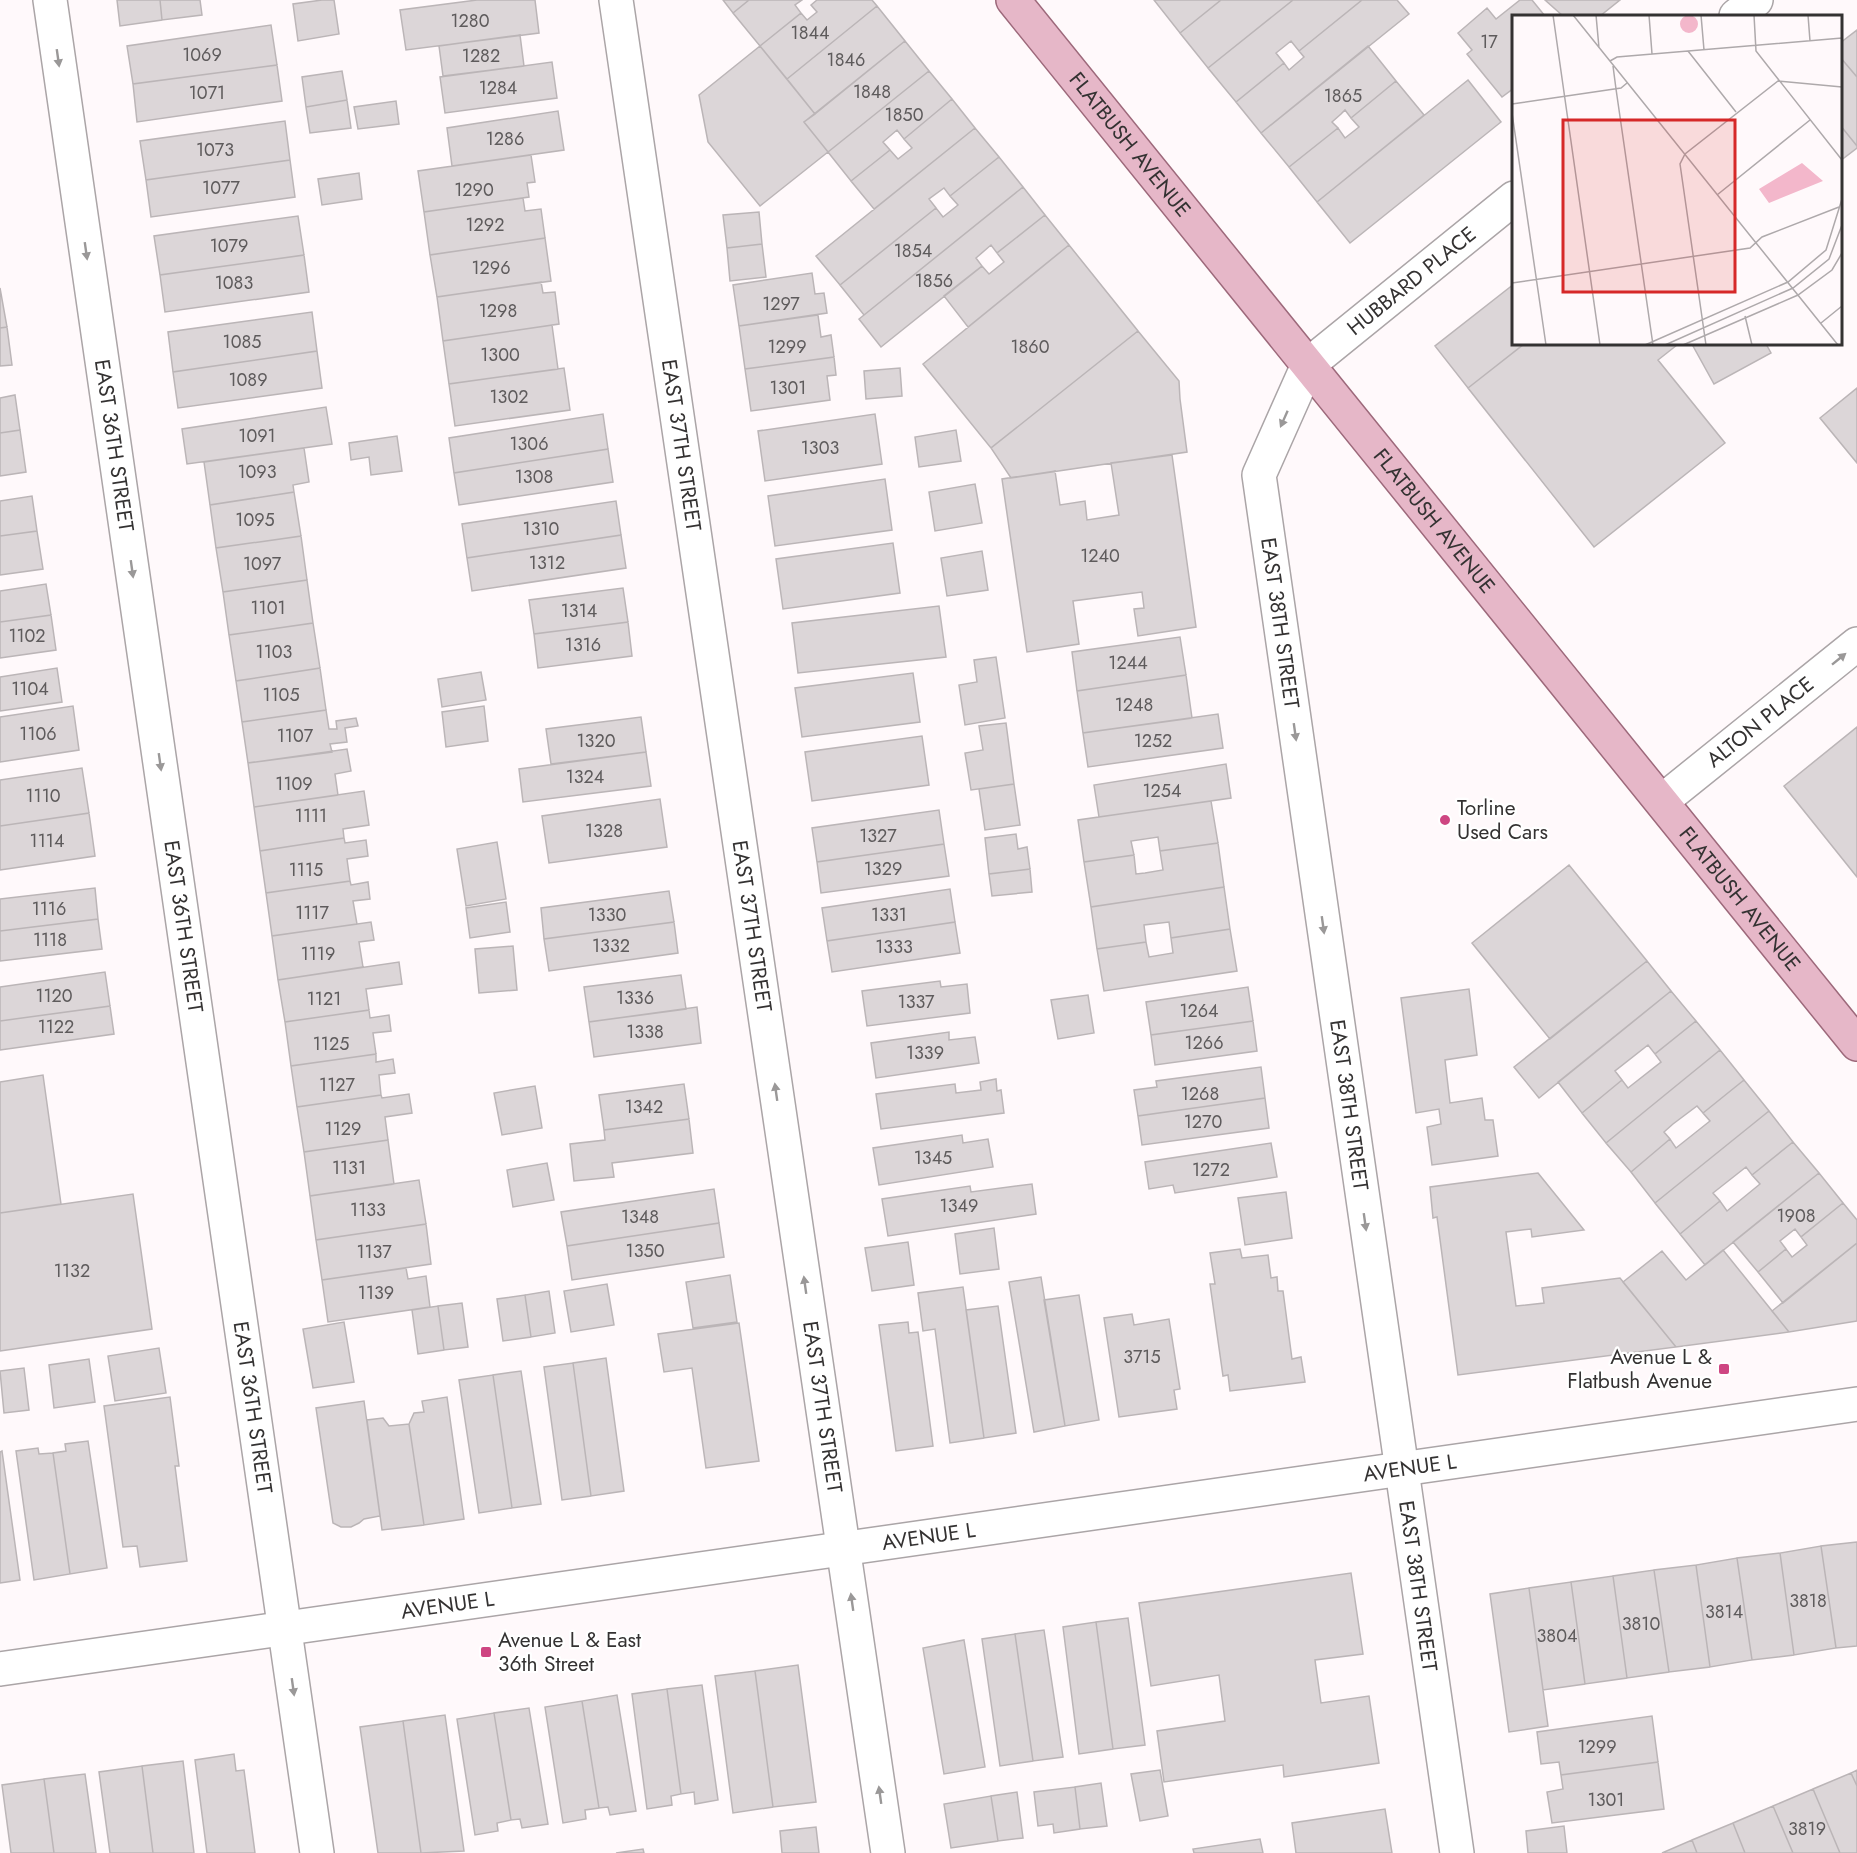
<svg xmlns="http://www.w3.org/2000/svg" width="1857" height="1853" font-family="Jost,sans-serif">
<rect width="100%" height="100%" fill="#fff9fb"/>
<path fill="#dcd6d8" stroke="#bbb5b7" stroke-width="1.5" d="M117,0H160L162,20L120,26Z
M160,0H200L202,15L162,20Z
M322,0H334L339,34L298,41L293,4Z
M477,0H535L539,33L406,50L400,10Z
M723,0H749L733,13Z
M749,0H802L795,5L801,13L760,46L733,13Z
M817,0H872L877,6L787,79L760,46L801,13L807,20L817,12L811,5Z
M1154,0H1221L1180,33Z
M1221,0H1293L1208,68L1180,33Z
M1293,0H1362L1299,51L1291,41L1276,53L1284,63L1236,102L1208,68Z
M1362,0H1397L1409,14L1261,133L1236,102L1284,63L1289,70L1304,57L1299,51Z
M1520,0H1532L1545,16H1514V88L1502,97L1467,54L1472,50L1458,33L1487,8L1496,19Z
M1545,0H1620L1600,16H1563Z
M877,6L905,41L815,114L787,79Z
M271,25L277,65L133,84L127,46Z
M1857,30V77L1840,57V43Z
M520,35L524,66L443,76L439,46Z
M905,41L929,71L828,152L804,122Z
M760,46L815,114L804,122L828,152L760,206L708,142L699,95Z
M1368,46L1396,81L1351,118L1345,110L1341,114L1332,122L1338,128L1289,167L1261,133Z
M1840,57L1857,77V146L1840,125Z
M552,62L557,98L445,113L440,77Z
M277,65L282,101L137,122L133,84Z
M342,71L347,100L306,107L302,77Z
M929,71L952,99L904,139L897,130L883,142L890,150L851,181L828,152Z
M1468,80L1501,122L1350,243L1317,202Z
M1396,81L1424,115L1317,202L1289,167L1338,128L1345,138L1359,127L1351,118Z
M952,99L975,128L874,209L851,181L890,150L898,159L912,148L904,139Z
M347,100L351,128L310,133L306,107Z
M396,101L399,124L358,129L354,107Z
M558,111L564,150L452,166L447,128Z
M285,121L290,160L146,180L140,141Z
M1840,125L1857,146V148L1840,161Z
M975,128L999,157L950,196L944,188L929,199L936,208L840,285L816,256Z
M531,155L535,182L527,183L529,197L424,212L418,171Z
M999,157L1023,187L864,315L840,285L936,208L943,217L958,205L950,196Z
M290,160L295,197L151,217L146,180Z
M359,173L362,199L322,205L318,179Z
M1023,187L1045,215L997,253L991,245L976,258L982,266L881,347L859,319Z
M523,198L525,211L541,209L545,238L430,255L424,212Z
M759,212L762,244L727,248L723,215Z
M1045,215L1069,245L968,327L944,296L982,266L989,274L1004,262L997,253Z
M298,216L304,255L160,275L154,236Z
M545,238L551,281L437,297L430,255Z
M762,244L766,277L730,281L727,248Z
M1069,245L1138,331L991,448L923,364Z
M304,255L309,292L165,312L160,275Z
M812,273L815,294L824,293L827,313L739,326L733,285Z
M541,282L543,293L555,292L559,324L443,341L437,297Z
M1514,284V344H1524L1468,388L1435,346Z
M0,288L7,327L0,328Z
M312,312L317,351L173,372L168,332Z
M818,315L821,337L831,335L834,357L745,369L739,326Z
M552,325L558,369L449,384L443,341Z
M7,327L12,365L0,366V328Z
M1138,331L1179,381L1180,399L1187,452L1011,478L991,448Z
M1524,344H1676L1677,345L1658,360L1725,443L1594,547L1468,388Z
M1696,344H1766L1771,353L1714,384L1693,346Z
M317,351L322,388L178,408L173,372Z
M834,357L836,375L827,376L830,400L751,411L745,369Z
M564,368L570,410L455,426L449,384Z
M900,368L902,396L866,399L864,371Z
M1857,388V463L1820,418Z
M15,395L20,430L0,433V398Z
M326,407L332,444L187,464L182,429Z
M603,414L608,449L454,473L449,438Z
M875,414L882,464L765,481L758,431Z
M20,430L26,472L0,476V433Z
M956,430L961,461L919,467L915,437Z
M397,436L402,471L371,475L369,457L351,460L349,443Z
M304,448L309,482L293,485L294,492L210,505L204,462Z
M608,449L613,482L459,505L454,473Z
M1172,455L1196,627L1138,636L1134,609L1144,608L1142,592L1073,601L1079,644L1027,652L1002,479L1055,471L1060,505L1085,501L1087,520L1119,515L1111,463Z
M885,479L892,530L775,546L768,496Z
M975,484L982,523L935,531L929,492Z
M294,492L301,536L216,548L210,505Z
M32,496L37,531L0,536V501Z
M616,501L621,535L467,558L462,524Z
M37,531L43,569L0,575V536Z
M621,535L626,568L472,591L467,558Z
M301,536L307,580L223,592L216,548Z
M893,543L900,593L783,609L776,559Z
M982,551L988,590L947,596L941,558Z
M307,580L313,623L229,635L223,592Z
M46,584L51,615L0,622V591Z
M623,588L628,622L534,634L529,600Z
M939,606L946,657L798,673L792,623Z
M51,615L56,650L0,658V622Z
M628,622L632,656L538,668L534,634Z
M313,623L320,668L236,681L229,635Z
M1180,637L1186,675L1077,691L1072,652Z
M996,657L1005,718L965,725L959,685L977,682L974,660Z
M57,668L62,702L0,711V677Z
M320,668L326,710L242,722L236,681Z
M481,672L486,700L442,707L438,679Z
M913,673L920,722L802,737L795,688Z
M1186,675L1192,718L1083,733L1077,691Z
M73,706L79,750L0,762V717Z
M484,706L488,741L446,747L442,712Z
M326,710L329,729H337L336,721L356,718L358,726L345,728L347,742L330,744L332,752L248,763L242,722Z
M1218,714L1223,748L1088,767L1083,733Z
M641,717L646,752L551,764L546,729Z
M1006,723L1014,784L971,790L965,753L983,750L979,726Z
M1857,727V877L1784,786Z
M922,736L929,785L812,801L805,752Z
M347,749L351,771L335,774L338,795L254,807L248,763Z
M646,752L651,786L523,802L519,769Z
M1226,764L1231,798L1099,817L1094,785Z
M82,768L89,813L0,826V780Z
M1014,784L1020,825L985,830L979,789Z
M364,791L369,825L343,829L344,838L260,851L254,807Z
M660,799L667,847L549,863L542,816Z
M1211,801L1218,843L1160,851L1158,837L1131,841L1134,855L1084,862L1078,820Z
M939,810L944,844L817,862L812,828Z
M89,813L95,856L0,870V826Z
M1016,834L1018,849L1027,847L1030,869L989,874L985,838Z
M344,838L345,843L366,840L368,856L347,859L350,881L266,893L260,851Z
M497,842L506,899L466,906L457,849Z
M1218,843L1224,887L1091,907L1084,862L1134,855L1136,874L1145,873L1163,870L1160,851Z
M944,844L949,876L821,893L817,862Z
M1569,865L1647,961L1550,1039L1472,943Z
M1030,869L1032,892L992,896L989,874Z
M350,881L351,885L368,882L370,899L353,901L357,924L272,936L266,893Z
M1224,887L1230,929L1171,938L1169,922L1144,925L1146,942L1097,949L1091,907Z
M95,888L98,919L0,931V899Z
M950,889L955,922L827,941L822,908Z
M669,891L674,922L544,939L541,908Z
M506,902L510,932L470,938L466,908Z
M98,919L102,949L0,961V931Z
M371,922L374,940L359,942L363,967L278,980L272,936Z
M674,922L678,953L549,971L544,939Z
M955,922L960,953L832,972L827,941Z
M1230,929L1237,971L1104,991L1097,949L1146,942L1149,957L1173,953L1171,938Z
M513,946L517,990L479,993L475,949Z
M1647,961L1671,991L1539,1098L1514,1067Z
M399,962L402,984L366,989L369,1010L285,1022L278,980Z
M105,972L110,1006L0,1021V987Z
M681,975L686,1009L589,1022L584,987Z
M940,981L941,987L967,984L970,1013L867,1026L862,991Z
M1248,987L1253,1021L1151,1035L1146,1002Z
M1469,989L1477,1055L1445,1060L1450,1103L1482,1098L1485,1120H1493L1498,1156L1432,1165L1427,1127L1441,1124L1439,1109L1416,1113L1401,998Z
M1671,991L1696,1021L1655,1054L1648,1045L1615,1071L1622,1080L1582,1113L1558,1082Z
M1088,995L1094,1033L1058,1039L1051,1000Z
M110,1006L114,1034L0,1050V1021Z
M697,1007L701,1043L594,1057L589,1022Z
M369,1010L370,1018L389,1015L391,1031L373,1033L376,1054L291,1066L285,1022Z
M1253,1021L1257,1051L1155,1065L1151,1035Z
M1696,1021L1720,1050L1606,1143L1582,1113L1622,1080L1628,1088L1661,1062L1655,1054Z
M949,1032V1040L975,1037L979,1063L876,1078L871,1043Z
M1720,1050L1744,1080L1703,1113L1697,1106L1673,1124L1664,1132L1670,1139L1631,1172L1606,1143Z
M376,1054V1062L393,1059L395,1073L379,1075L381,1095L297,1107L291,1066Z
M1261,1067L1265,1098L1138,1116L1134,1090L1157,1087L1156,1081Z
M43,1075L61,1204L0,1213V1082Z
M996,1079L997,1091L1001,1090L1004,1113L881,1129L876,1094L955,1084L956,1093L981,1090L980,1082Z
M1744,1080L1769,1111L1655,1203L1631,1172L1670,1139L1676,1148L1710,1121L1703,1113Z
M684,1084L689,1119L604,1130L599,1095Z
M535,1086L542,1128L502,1135L494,1093Z
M409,1094L412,1113L385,1117L388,1140L304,1152L297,1107L381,1095L382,1098Z
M1265,1098L1269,1128L1142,1145L1138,1116Z
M1769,1111L1793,1142L1752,1175L1746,1167L1713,1193L1720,1201L1680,1234L1655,1203Z
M689,1119L693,1153L612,1163L614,1177L574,1181L570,1144L605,1140L604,1130Z
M962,1135L963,1143L988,1139L993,1167L879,1185L873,1148Z
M388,1140L394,1184L310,1196L304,1152Z
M1793,1142L1819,1173L1705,1265L1680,1234L1720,1201L1727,1211L1760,1184L1752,1175Z
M1271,1143L1277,1177L1175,1193L1173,1185L1149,1189L1145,1162Z
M547,1163L554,1200L513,1207L507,1170Z
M1538,1173L1584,1230L1532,1237L1531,1229L1506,1232L1516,1306L1544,1303L1542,1288L1620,1278L1676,1347L1458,1375L1437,1217L1433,1218L1430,1187Z
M1819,1173L1843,1203L1801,1237L1795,1229L1780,1241L1786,1249L1758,1272L1733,1242Z
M419,1180L426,1224L316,1240L310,1196Z
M1032,1184L1036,1214L888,1236L882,1199L970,1186L971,1192Z
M714,1189L719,1223L567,1246L561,1212Z
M1286,1192L1292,1238L1245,1245L1238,1198Z
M133,1194L152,1329L0,1351V1213Z
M1843,1203L1857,1220V1243L1783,1303L1758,1272L1786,1249L1792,1257L1807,1245L1801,1237Z
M719,1223L724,1257L572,1280L567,1246Z
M426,1224L431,1264L322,1280L316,1240Z
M994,1228L999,1269L960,1274L955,1234Z
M908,1242L914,1285L872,1291L865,1248Z
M1857,1243V1321L1789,1332L1772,1311Z
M1240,1249L1242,1258L1268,1255L1271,1278L1277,1277L1278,1291H1283L1292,1359L1301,1357L1305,1382L1230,1391L1228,1375L1223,1376L1210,1284H1215L1210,1253Z
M1723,1250L1789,1332L1676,1347L1623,1282L1662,1251L1686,1280Z
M406,1268L408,1279L426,1276L430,1307L328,1322L322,1280Z
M730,1275L737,1322L693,1328L686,1282Z
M1041,1277L1065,1426L1034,1432L1009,1282Z
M607,1284L614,1325L571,1332L564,1291Z
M963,1287L984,1438L950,1443L935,1329L923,1331L918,1293Z
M549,1291L555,1333L531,1337L525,1295Z
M525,1295L531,1337L503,1341L497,1299Z
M1079,1295L1099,1420L1065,1426L1044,1300Z
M462,1303L468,1347L444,1350L438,1306Z
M438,1306L444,1350L418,1354L412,1310Z
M998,1306L1016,1433L984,1438L966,1310Z
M1132,1314L1134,1325L1169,1319L1180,1389L1174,1390L1177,1409L1119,1417L1104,1318Z
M344,1322L354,1382L313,1388L303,1329Z
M908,1322L909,1333L918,1332L933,1446L896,1451L879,1325Z
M739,1323L759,1461L706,1468L692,1368L664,1372L658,1334Z
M159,1348L166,1393L115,1401L108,1356Z
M606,1358L624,1491L591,1496L573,1363Z
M89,1359L95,1402L54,1408L49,1365Z
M573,1363L591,1496L562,1500L544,1367Z
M24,1368L29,1410L4,1413L0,1371Z
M521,1371L541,1504L512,1508L493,1375Z
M493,1375L512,1508L479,1513L459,1380Z
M170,1397L179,1466H175L187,1561L140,1567L137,1546L123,1547L104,1406Z
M447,1397L464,1519L424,1525L409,1424L414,1413L424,1412L422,1401Z
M364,1401L380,1516L364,1519L359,1523L351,1527H341L333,1523L316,1408Z
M383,1418L389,1426L409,1424L424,1525L382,1530L367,1420Z
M88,1441L107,1568L70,1574L53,1453L66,1451L65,1444Z
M38,1448L39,1454L53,1453L70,1574L34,1580L16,1451Z
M2,1451L20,1580L0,1583V1452Z
M1857,1542V1646L1836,1648L1821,1546Z
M1821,1546L1836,1648L1794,1655L1780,1553Z
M1780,1553L1794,1655L1752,1660L1737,1558Z
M1737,1558L1752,1660L1710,1667L1696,1565Z
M1696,1565L1710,1667L1669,1672L1654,1570Z
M1654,1570L1669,1672L1627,1678L1613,1576Z
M1351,1573L1363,1654L1315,1660L1321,1703L1369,1696L1379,1763L1284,1777L1283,1765L1164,1782L1157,1731L1225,1721L1219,1675L1151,1686L1139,1603Z
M1613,1576L1627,1678L1585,1684L1571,1582Z
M1571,1582L1585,1684L1543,1690L1529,1588Z
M1529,1588L1548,1726L1509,1732L1490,1594Z
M1128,1618L1145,1745L1113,1749L1096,1622Z
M1096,1622L1113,1749L1079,1754L1063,1627Z
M1044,1630L1063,1757L1033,1761L1015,1634Z
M1015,1634L1033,1761L1000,1766L982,1639Z
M964,1640L985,1767L944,1774L923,1648Z
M798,1665L816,1802L773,1807L755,1671Z
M755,1671L773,1807L733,1813L715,1676Z
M702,1685L718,1800L695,1804L694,1792L681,1794L667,1689Z
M667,1689L681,1794L671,1796L672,1805L647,1809L632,1694Z
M617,1695L636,1811L610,1815L608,1807L599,1808L582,1701Z
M582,1701L599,1808L585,1810L586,1819L563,1823L545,1707Z
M529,1708L548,1824L522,1828L520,1819L511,1820L494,1713Z
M494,1713L511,1820L497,1823L498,1831L475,1835L457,1719Z
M445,1715L464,1851L421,1853L403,1721Z
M1652,1716L1658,1762L1561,1775L1559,1762L1541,1764L1537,1732Z
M403,1721L421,1853H378L360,1727Z
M234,1754L236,1771L244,1770L255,1853H207L195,1760Z
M183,1761L194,1853H153L142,1766Z
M1658,1762L1664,1809L1552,1823L1547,1792L1563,1789L1561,1775Z
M142,1766L153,1853H110L99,1772Z
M1160,1770L1168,1816L1140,1821L1131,1774Z
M1857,1770V1786L1851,1773Z
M1851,1773L1857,1786V1853H1840L1813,1789Z
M85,1774L96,1853H54L44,1779Z
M44,1779L54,1853H11L2,1785Z
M1101,1783L1107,1826L1080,1829L1075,1787Z
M1075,1787L1080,1829L1054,1833L1053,1824L1038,1826L1034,1792Z
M1813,1789L1840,1853H1793L1773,1806Z
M1017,1792L1023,1838L998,1841L991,1796Z
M991,1796L998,1841L951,1848L944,1804Z
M1773,1806L1793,1853H1745L1733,1823Z
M1385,1809L1392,1853H1296L1292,1823Z
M1733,1823L1745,1853H1697L1692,1840Z
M1564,1826L1567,1853H1528L1526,1831Z
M816,1827L819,1853H782L780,1831Z
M1260,1839L1263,1853H1194L1193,1849Z
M1692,1840L1697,1853H1662Z
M643,1849L644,1853H616Z"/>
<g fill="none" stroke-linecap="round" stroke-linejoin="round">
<g stroke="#aba5a7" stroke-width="36">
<g id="minor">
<path id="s1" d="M50,0L317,1853"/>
<path id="s2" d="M616,0L888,1853"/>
<path d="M1736,16L1756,0"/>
<path id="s3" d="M1662,801L1857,644"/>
<path id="s4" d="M0,1669L1857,1404"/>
<path id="s5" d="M1457,1853L1259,475L1308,365L1514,198"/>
</g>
</g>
<g stroke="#9d697b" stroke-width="36">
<g id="major">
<path id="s6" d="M1013,0L1857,1044"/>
</g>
</g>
<use href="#minor" stroke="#fff" stroke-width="33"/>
<use href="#major" stroke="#e6b7c8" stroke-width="33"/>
</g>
<defs><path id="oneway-solid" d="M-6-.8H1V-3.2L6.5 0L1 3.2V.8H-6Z" transform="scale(1.5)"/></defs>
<g fill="#9a9898">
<use href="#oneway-solid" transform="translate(58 58) rotate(82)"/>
<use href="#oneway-solid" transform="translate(86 251) rotate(82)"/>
<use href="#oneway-solid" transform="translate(1284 419) rotate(114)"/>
<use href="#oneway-solid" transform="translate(132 569) rotate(82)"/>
<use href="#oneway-solid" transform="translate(1839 659) rotate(-39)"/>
<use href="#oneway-solid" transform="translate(1295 732) rotate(82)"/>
<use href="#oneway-solid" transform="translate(160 762) rotate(82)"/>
<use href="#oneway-solid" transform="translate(1323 925) rotate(82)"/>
<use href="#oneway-solid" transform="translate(776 1092) rotate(-98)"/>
<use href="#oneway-solid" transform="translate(1365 1222) rotate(82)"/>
<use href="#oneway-solid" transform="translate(805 1285) rotate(-98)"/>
<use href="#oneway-solid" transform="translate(852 1602) rotate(-98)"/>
<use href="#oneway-solid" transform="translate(293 1687) rotate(82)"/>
<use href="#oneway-solid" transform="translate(880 1795) rotate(-98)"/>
</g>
<g fill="#ce4682" stroke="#fff" stroke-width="2">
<circle cx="1445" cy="820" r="6"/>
<rect x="1718" y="1363" width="12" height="12" rx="3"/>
<rect x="480" y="1646" width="12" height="12" rx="3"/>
</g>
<g text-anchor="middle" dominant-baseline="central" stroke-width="4.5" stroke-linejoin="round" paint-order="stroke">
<g font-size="18" fill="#5e5b5c">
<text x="470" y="21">1280</text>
<text x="810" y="33">1844</text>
<text x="1489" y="42">17</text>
<text x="202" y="55">1069</text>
<text x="481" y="56">1282</text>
<text x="846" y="60">1846</text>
<text x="498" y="88">1284</text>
<text x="872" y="92">1848</text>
<text x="207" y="93">1071</text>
<text x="1343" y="96">1865</text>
<text x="904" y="115">1850</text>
<text x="505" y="139">1286</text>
<text x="215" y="150">1073</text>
<text x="221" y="188">1077</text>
<text x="474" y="190">1290</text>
<text x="485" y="225">1292</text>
<text x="229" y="246">1079</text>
<text x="913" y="251">1854</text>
<text x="491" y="268">1296</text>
<text x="934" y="281">1856</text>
<text x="234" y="283">1083</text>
<text x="781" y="304">1297</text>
<text x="498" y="311">1298</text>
<text x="242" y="342">1085</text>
<text x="787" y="347">1299</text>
<text x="1030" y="347">1860</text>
<text x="500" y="355">1300</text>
<text x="248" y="380">1089</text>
<text x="788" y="388">1301</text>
<text x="509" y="397">1302</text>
<text x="257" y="436">1091</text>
<text x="529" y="444">1306</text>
<text x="820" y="448">1303</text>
<text x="257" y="472">1093</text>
<text x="534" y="477">1308</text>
<text x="255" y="520">1095</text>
<text x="541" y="529">1310</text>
<text x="1100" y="556">1240</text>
<text x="547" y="563">1312</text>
<text x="262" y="564">1097</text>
<text x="268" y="608">1101</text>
<text x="579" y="611">1314</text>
<text x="27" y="636">1102</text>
<text x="583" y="645">1316</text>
<text x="274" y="652">1103</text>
<text x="1128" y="663">1244</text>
<text x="30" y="689">1104</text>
<text x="281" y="695">1105</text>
<text x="1134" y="705">1248</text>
<text x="38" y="734">1106</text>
<text x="295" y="736">1107</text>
<text x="596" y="741">1320</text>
<text x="1153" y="741">1252</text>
<text x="585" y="777">1324</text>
<text x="294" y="784">1109</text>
<text x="1162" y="791">1254</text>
<text x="43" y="796">1110</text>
<text x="311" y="816">1111</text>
<text x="604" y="831">1328</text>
<text x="878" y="836">1327</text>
<text x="47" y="841">1114</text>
<text x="883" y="869">1329</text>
<text x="306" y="870">1115</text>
<text x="49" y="909">1116</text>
<text x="312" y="913">1117</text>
<text x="607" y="915">1330</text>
<text x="889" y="915">1331</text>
<text x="50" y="940">1118</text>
<text x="611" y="946">1332</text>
<text x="894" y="947">1333</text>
<text x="318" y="954">1119</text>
<text x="54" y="996">1120</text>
<text x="635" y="998">1336</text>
<text x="324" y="999">1121</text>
<text x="916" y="1002">1337</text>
<text x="1199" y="1011">1264</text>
<text x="56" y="1027">1122</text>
<text x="645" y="1032">1338</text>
<text x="1204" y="1043">1266</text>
<text x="331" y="1044">1125</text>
<text x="925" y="1053">1339</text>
<text x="337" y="1085">1127</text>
<text x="1200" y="1094">1268</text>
<text x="644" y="1107">1342</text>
<text x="1203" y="1122">1270</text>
<text x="343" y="1129">1129</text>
<text x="933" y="1158">1345</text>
<text x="349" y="1168">1131</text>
<text x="1211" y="1170">1272</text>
<text x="959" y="1206">1349</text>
<text x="368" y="1210">1133</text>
<text x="1796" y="1216">1908</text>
<text x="640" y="1217">1348</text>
<text x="645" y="1251">1350</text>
<text x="374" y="1252">1137</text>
<text x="72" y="1271">1132</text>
<text x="376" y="1293">1139</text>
<text x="1142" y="1357">3715</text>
<text x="1808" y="1601">3818</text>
<text x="1724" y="1612">3814</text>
<text x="1641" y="1624">3810</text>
<text x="1557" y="1636">3804</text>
<text x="1597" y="1747">1299</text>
<text x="1606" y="1800">1301</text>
<text x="1807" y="1829">3819</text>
</g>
<g font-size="21" fill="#343232" stroke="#fff">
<text stroke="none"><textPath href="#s6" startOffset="186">FLATBUSH AVENUE</textPath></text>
<text stroke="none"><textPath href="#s5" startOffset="1646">HUBBARD PLACE</textPath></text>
<text stroke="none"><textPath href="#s1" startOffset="450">EAST 36TH STREET</textPath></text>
<text stroke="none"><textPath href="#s2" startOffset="450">EAST 37TH STREET</textPath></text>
<text stroke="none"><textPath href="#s6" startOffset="670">FLATBUSH AVENUE</textPath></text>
<text transform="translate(1280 623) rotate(82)">EAST 38TH STREET</text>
<text stroke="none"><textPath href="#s3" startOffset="126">ALTON PLACE</textPath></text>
<text stroke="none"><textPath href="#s6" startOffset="1156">FLATBUSH AVENUE</textPath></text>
<text stroke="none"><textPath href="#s1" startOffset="936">EAST 36TH STREET</textPath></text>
<text stroke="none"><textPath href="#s2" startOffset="936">EAST 37TH STREET</textPath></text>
<text transform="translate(1349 1105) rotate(82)">EAST 38TH STREET</text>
<text stroke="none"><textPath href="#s2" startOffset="1422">EAST 37TH STREET</textPath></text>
<text stroke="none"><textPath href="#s1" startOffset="1422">EAST 36TH STREET</textPath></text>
<text stroke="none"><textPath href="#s4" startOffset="1424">AVENUE L</textPath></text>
<text stroke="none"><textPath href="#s4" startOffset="938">AVENUE L</textPath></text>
<text transform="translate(1418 1586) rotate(82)">EAST 38TH STREET</text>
<text stroke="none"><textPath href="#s4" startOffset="452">AVENUE L</textPath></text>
</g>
<g font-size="21" fill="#343232" stroke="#fff" text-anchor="start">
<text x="1457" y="808">Torline<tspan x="1457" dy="24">Used Cars</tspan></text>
<text x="1712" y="1357" text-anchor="end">Avenue L &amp;<tspan x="1712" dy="24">Flatbush Avenue</tspan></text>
<text x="498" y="1640">Avenue L &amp; East<tspan x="498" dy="24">36th Street</tspan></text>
</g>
</g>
<g transform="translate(1512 15)">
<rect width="330" height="330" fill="#fff9fb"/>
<path d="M168 9a9 9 0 1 1 18 0a9 9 0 1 1-18 0ZM290,148L311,166L257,188L247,174Z" fill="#f3b7cb"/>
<path fill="none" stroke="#aea9ab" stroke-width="1.5" d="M41,0L88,330M61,0L326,330M84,0L87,33M137,0L140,39M189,0L192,35M242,0L244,36L330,145M296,0L298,26M176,36L224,97M98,46L105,42L330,23M101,51L104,74M104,74L141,330M0,89L109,73L115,68M0,98L34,330M205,180L298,105M0,268L238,233L250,222L327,192M233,301L240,330M309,308L330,291M133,330L276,267L314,235L330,184M153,330L281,273L317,244L330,210M171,330L286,280L320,255L330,238M194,330L168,149L173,139L266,66L330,72"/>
<path fill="#d62828" fill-opacity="0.15" stroke="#d62828" stroke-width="3" d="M51,105H223V277H51Z"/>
<rect width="330" height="330" fill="none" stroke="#343232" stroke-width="3"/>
</g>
</svg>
